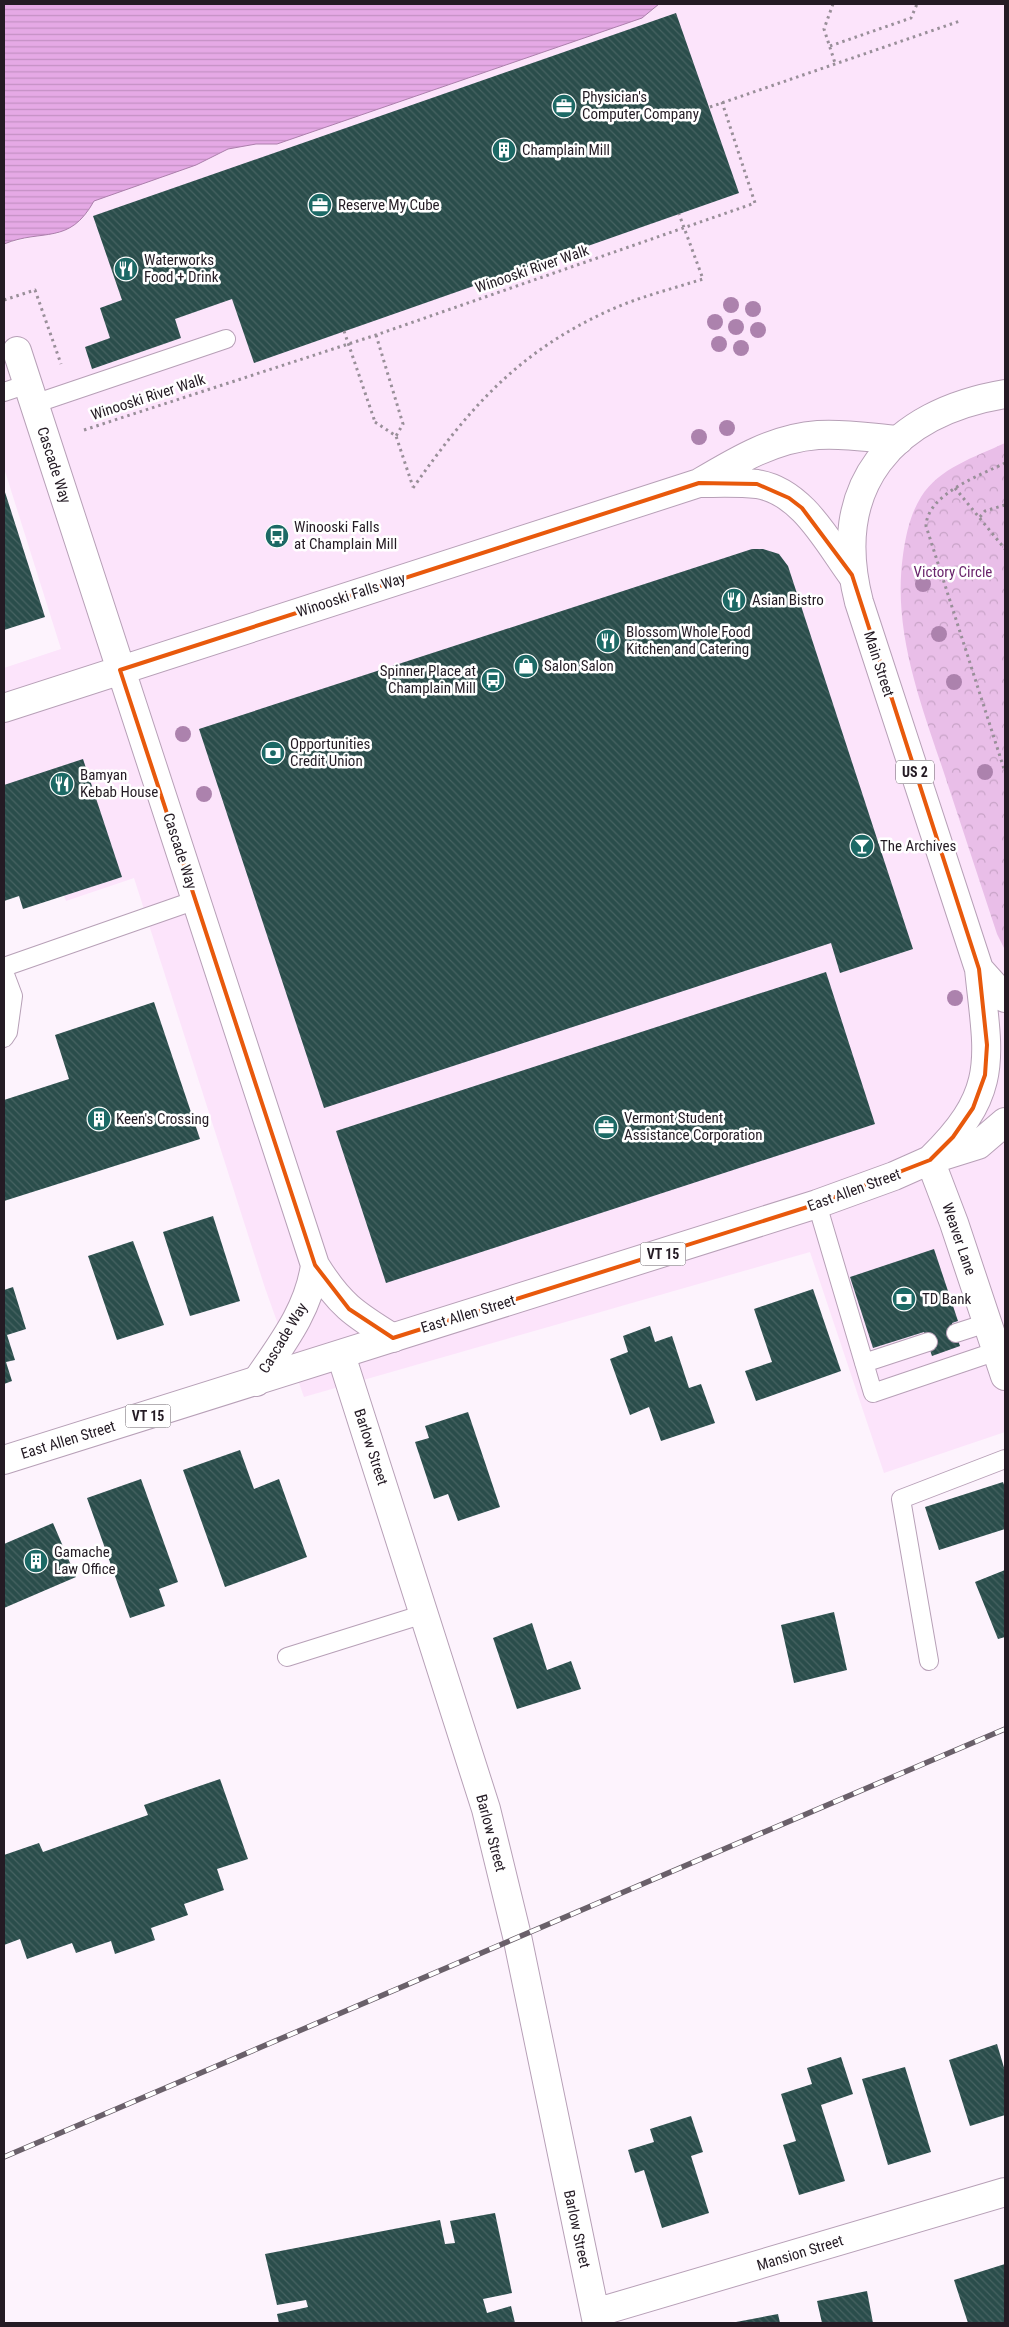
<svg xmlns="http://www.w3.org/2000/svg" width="1009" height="2327" font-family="'Roboto Condensed',sans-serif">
<defs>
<pattern id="park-crowns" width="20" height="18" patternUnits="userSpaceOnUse" patternTransform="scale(1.25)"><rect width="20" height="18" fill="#e9bee8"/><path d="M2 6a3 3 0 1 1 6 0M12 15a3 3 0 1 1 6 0" fill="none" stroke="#c8a3c7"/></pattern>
<pattern id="water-rules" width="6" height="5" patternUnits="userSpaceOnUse" patternTransform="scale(1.25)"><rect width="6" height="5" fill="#e5a9e5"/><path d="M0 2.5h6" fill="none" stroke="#c491c4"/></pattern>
<pattern id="building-back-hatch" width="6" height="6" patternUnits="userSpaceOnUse" patternTransform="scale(1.25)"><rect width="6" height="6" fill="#2a4d4b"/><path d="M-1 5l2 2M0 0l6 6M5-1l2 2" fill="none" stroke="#476362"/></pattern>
</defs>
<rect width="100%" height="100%" fill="#fdf3fd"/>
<path fill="#fce4fb" d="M659,4H1005V1432L884,1473L810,1252L304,1397L265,1288L134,878L66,901L44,834L4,846V668L61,649L4,468V244L42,235L57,234L70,228L87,213L94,201L196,165L228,149L256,144H277L642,18Z"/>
<path fill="url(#park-crowns)" d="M1005,443V950L997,934C980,882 963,831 946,779C922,706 892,633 903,555C906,534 910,515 921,497C939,468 975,457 1005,443Z"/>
<path fill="url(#water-rules)" stroke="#ab7eab" d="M4,4H659L642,18L277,144H256L228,149L196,165L94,201C69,246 43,228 4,244Z"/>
<path fill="url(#building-back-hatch)" d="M676,13L739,193L254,363L232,299L175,319L181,338L92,369L85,347L110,338L100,308L122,300L93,216Z
M4,489L45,617L4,630Z
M752,549H763L779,554L788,566L913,949L840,973L831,943L324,1108L199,729Z
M83,759L122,877L23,909L19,896L4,901V785Z
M826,972L875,1124L386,1283L336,1131Z
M154,1002L200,1139L4,1201V1100L69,1079L55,1035Z
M213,1216L240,1301L190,1316L163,1232Z
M133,1241L164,1325L117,1340L88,1256Z
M934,1249L958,1321L952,1323L960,1346L932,1356L924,1332L873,1348L850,1277Z
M13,1287L26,1329L7,1335L15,1360L6,1362L12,1381L4,1384V1290Z
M813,1289L841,1371L756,1401L745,1371L772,1362L754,1309Z
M650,1326L655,1342L672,1336L689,1388L701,1384L715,1423L661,1441L649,1407L630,1415L610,1359L628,1352L623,1336Z
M468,1412L500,1507L458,1521L448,1494L434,1499L415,1442L429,1438L425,1426Z
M240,1450L254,1489L279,1479L307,1557L225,1587L183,1470Z
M141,1479L178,1582L159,1589L165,1606L130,1618L87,1498Z
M1003,1482L1005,1487V1529L939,1550L925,1507Z
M53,1523L76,1577L4,1608V1544Z
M1005,1570V1637L998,1639L975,1582Z
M834,1612L847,1670L794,1683L781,1625Z
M532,1623L547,1670L571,1661L581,1689L517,1709L493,1638Z
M220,1779L248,1859L217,1869L224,1890L184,1904L188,1915L151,1928L155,1940L115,1954L111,1941L76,1953L72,1943L27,1959L20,1939L4,1945V1855L39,1843L43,1852L148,1815L144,1805Z
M997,2044L1005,2071V2115L970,2126L949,2060Z
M841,2057L853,2094L821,2105L845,2181L799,2195L783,2145L796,2141L781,2094L812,2084L807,2068Z
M905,2067L931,2152L888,2165L862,2079Z
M691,2116L703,2152L691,2156L709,2213L662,2228L644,2170L635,2173L628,2150L654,2142L650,2129Z
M495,2213L512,2293L483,2299L487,2313L511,2306L515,2323H279L277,2314L308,2307L306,2300L277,2305L265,2254L440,2220L445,2244L455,2243L450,2221Z
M1005,2264V2323H968L954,2280Z
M867,2291L873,2323H822L817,2301Z
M778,2314L780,2323H736V2322Z"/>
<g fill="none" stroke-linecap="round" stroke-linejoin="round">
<g stroke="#b7a0b7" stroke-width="20">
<path id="service" d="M4,392L28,384
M34,404L226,339
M4,967L196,900
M4,972L13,996L8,1032L4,1038
M817,1204L873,1393L997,1351
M956,1333L987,1323
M864,1363L928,1342
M287,1657L424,1614
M929,1661L901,1499L1005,1459"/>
</g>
<g stroke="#b7a0b7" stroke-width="30">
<path id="minor" d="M17,351L315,1265C339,1304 354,1314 393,1338
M699,483C717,483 738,482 757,484C802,491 827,541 852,575
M4,708L699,483C736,461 774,438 818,435C845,433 872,438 899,440
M930,1160L954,1223L1005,1376
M341,1355L486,1809L517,1936L597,2323
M256,1382C281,1345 309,1310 315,1265
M595,2313L1005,2192"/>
</g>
<g stroke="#b7a0b7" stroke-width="30">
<path id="primary" d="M1005,394C892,413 829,486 859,602L979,969L1005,998
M931,1159C1001,1091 988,1057 979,969
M4,1460L817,1204L894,1176L930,1160L978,1145L1005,1122"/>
</g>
<path stroke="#998f99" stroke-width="3" stroke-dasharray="2.5 4" stroke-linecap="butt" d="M833,4L824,29L835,63
M830,46L911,18L917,4
M710,107L960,21
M4,300L35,290L61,364
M376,335L403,424L396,436
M375,422L396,436L413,487
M84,430L376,335L755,203L722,102
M1005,463C981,475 927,494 926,526L1005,772
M413,488C469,408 518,352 608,311C638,297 672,289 703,279L679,214
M955,488L1005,549
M980,517L985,511L1005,505"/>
<use href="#service" stroke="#fff" stroke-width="18"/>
<use href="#minor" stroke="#fff" stroke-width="28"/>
<use href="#primary" stroke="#fff" stroke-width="28"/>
<g stroke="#6a606a" stroke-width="5.5">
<path id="rail" d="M4,2157L1005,1729"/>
</g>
<use href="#rail" stroke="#fff" stroke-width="4" stroke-dasharray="11" stroke-linecap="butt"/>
<path stroke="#998f99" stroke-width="3" stroke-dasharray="2.5 4" stroke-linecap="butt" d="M344,331L375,422"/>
</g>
<g fill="#ac82ad">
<circle cx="731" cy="305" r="8"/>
<circle cx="753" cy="309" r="8"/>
<circle cx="715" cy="322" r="8"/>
<circle cx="736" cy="327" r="8"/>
<circle cx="758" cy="330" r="8"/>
<circle cx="719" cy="344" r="8"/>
<circle cx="741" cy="348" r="8"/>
<circle cx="727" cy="428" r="8"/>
<circle cx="699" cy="437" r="8"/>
<circle cx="923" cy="584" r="8"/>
<circle cx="939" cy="634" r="8"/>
<circle cx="954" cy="682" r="8"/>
<circle cx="183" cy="734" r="8"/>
<circle cx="985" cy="772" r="8"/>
<circle cx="204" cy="794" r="8"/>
<circle cx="955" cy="998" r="8"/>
</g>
<path fill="none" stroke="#e8590c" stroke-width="4" stroke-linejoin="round" d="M699,483L757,484L789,498L802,508L852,575L979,969L987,1045L985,1075L973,1108L953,1137L930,1160L817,1204L393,1338L349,1309L315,1265L120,670Z"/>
<defs>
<g id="office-disc" transform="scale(1.25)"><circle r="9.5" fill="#1c6965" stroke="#fff"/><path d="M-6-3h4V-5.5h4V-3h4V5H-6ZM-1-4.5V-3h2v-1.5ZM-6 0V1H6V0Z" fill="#fff"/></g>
<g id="building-disc" transform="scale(1.25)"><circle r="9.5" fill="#1c6965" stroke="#fff"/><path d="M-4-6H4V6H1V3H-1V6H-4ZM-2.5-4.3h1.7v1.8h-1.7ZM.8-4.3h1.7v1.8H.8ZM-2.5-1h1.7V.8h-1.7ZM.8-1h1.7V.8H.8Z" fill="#fff"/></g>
<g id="restaurant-disc" transform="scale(1.25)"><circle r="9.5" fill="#1c6965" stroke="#fff"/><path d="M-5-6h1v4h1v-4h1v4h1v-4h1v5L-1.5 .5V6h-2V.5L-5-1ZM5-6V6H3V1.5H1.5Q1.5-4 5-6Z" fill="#fff"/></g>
<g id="bus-disc" transform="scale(1.25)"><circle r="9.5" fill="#1c6965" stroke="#fff"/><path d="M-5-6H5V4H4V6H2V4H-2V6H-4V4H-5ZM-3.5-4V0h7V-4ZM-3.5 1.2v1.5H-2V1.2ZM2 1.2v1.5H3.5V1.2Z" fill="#fff"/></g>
<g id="shop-disc" transform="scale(1.25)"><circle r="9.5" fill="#1c6965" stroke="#fff"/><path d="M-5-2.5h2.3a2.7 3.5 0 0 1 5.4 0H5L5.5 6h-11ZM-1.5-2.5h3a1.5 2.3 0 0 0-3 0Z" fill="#fff"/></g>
<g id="bank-disc" transform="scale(1.25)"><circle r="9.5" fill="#1c6965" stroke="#fff"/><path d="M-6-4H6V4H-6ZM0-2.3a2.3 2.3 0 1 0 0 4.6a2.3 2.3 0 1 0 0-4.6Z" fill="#fff"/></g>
<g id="bar-disc" transform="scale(1.25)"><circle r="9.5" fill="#1c6965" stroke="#fff"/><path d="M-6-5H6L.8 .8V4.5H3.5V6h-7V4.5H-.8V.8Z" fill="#fff"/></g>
</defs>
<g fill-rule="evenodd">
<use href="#office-disc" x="564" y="106"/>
<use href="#building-disc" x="504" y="150"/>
<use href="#office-disc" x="320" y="205"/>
<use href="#restaurant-disc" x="126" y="269"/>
<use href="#bus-disc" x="277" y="536"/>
<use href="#restaurant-disc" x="734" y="600"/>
<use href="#restaurant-disc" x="608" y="641"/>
<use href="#shop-disc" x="526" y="666"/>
<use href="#bus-disc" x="493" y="680"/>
<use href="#bank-disc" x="273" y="753"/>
<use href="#restaurant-disc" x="62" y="784"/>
<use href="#bar-disc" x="862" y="846"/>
<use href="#building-disc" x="99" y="1119"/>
<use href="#office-disc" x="606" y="1127"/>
<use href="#bank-disc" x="904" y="1299"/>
<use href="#building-disc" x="36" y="1561"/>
</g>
<g text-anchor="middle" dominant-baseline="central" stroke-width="5" stroke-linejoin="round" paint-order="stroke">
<g fill="#fff" stroke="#665f66" stroke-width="1">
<rect x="896" y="760.5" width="38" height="23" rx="4"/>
<rect x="640.5" y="1242.5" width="45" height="23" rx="4"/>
<rect x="125.5" y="1404.5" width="45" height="23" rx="4"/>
</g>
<g font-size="14" font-weight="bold" fill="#241b24">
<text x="915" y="772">US 2</text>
<text x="663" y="1254">VT 15</text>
<text x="148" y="1416">VT 15</text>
</g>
<g font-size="15" fill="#241b24" stroke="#fff" text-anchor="start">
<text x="582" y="97">Physician's<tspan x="582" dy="17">Computer Company</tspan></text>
<text x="522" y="150">Champlain Mill</text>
<text x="338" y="205">Reserve My Cube</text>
<text x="144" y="260">Waterworks<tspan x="144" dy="17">Food + Drink</tspan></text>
<text x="294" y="527">Winooski Falls<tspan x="294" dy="17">at Champlain Mill</tspan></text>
<text x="752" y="600">Asian Bistro</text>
<text x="626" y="632">Blossom Whole Food<tspan x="626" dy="17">Kitchen and Catering</tspan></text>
<text x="544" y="666">Salon Salon</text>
<text x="476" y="671" text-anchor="end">Spinner Place at<tspan x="476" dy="17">Champlain Mill</tspan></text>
<text x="290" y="744">Opportunities<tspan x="290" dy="17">Credit Union</tspan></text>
<text x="80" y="775">Bamyan<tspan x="80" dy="17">Kebab House</tspan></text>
<text x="880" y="846">The Archives</text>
<text x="624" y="1118">Vermont Student<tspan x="624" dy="17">Assistance Corporation</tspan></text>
<text x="116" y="1119">Keen's Crossing</text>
<text x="922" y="1299">TD Bank</text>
<text x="54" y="1552">Gamache<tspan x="54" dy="17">Law Office</tspan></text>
</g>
<g font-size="15" fill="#241b24" stroke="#fff">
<text transform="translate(532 269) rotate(-19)">Winooski River Walk</text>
<text transform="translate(148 397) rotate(-18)">Winooski River Walk</text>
<text transform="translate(54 465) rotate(72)">Cascade Way</text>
<text transform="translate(351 595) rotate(-18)">Winooski Falls Way</text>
<text transform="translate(879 664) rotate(72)">Main Street</text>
<text transform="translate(180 851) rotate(72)">Cascade Way</text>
<text transform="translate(854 1190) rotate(-20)">East Allen Street</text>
<text transform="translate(959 1239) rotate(71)">Weaver Lane</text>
<text transform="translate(468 1314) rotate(-17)">East Allen Street</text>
<text transform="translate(283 1338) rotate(-59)">Cascade Way</text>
<text transform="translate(68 1440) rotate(-17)">East Allen Street</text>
<text transform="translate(371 1447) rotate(72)">Barlow Street</text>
<text transform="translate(491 1833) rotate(75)">Barlow Street</text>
<text transform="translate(577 2229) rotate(78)">Barlow Street</text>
<text transform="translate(800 2253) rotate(-17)">Mansion Street</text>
</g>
<g font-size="15" fill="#6a256c" stroke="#fff">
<text x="953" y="572">Victory Circle</text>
</g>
</g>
<rect width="1009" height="2327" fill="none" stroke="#241b24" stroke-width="10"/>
</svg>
